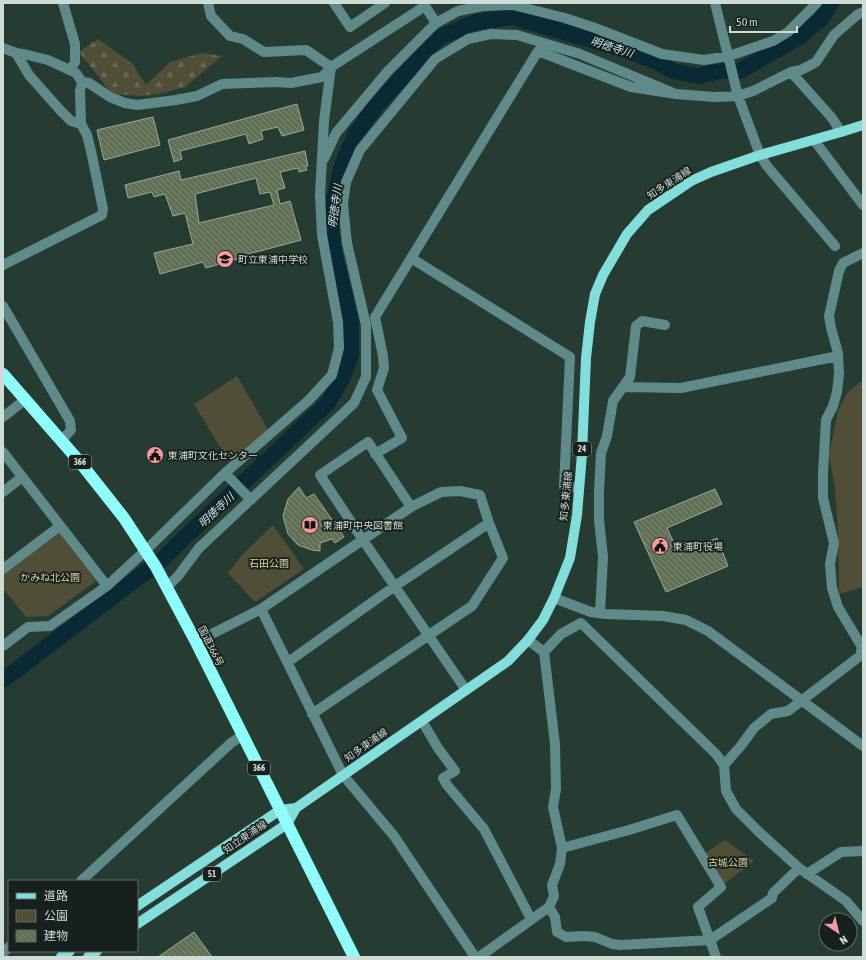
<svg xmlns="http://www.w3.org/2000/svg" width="866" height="960" font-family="'Asap Condensed','Noto Sans JP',sans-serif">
<defs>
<pattern id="forest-firs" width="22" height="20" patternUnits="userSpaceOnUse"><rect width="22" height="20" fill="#504e36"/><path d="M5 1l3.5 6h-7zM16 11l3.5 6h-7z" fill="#686752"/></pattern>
<pattern id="building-back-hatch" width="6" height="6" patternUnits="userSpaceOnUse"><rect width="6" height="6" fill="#606f56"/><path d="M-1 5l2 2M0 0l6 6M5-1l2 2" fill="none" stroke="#7d8a75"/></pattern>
</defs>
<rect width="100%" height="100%" fill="#263c32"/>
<path fill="url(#forest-firs)" d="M98,39L132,63L146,85L170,62L202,53L222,56L185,87L164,93L141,96L112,94L79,52Z"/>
<path fill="#504e36" d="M237,376L270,433L232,467L194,404Z
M863,380V589L862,587L839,594L838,534L835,488L829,455L838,410L848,392Z
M273,525L304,569L255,602L228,573L242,555Z
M60,533L96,581L48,616L26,617L3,588V575Z
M725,840L754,861L724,884L704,854Z"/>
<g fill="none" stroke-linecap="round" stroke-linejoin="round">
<path stroke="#092a34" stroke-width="16" d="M3,680L164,558L183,539L328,403L343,377L351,355V321L334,252L331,230L334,200L342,165L355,135L375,107L438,38L476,22L512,17L626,50L655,61L673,71L698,76L721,71H740L801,36L821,19L831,3"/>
</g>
<path fill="url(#building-back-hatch)" stroke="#9ca994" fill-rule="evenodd" d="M297,104L304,130L282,136L278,127L261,131L263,139L249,144L246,134L180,151L182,159L174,162L168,140Z
M153,117L160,145L104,160L97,130Z
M305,151L308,166H305L307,170L299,172L298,168L280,172L285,188L277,190L280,204L290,201L301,240L241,256V258L206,268L203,262L160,274L154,253L193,244L185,213L173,216L165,194L154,197L152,192L128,198L125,185L179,171L181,180ZM256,178L260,194L270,192L274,205L199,223L195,194Z
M299,487L306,498L314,494L344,537L335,543L332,539L320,543V551L312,550L298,545L288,534L283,516L288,499Z
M715,489L722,504L667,528L679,554L717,538L728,566L666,592L634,522Z
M194,932L212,957H158Z"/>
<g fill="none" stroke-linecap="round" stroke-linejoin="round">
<path stroke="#608a89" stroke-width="10" d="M63,3L75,44V62L70,70
M208,3L211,16L230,36L243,39L264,52L306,50L331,67
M334,3L350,27L385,3
M715,3L738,96L760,155L767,166L835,246
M3,48L16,53L28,55L48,60L76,73L82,82L89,83L110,97L125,103L137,105L176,100L197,96L222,84L277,82L291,83L322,77L331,67L425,6L436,23
M16,53L29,75L60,110L71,121L81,124
M791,72L801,70L816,62L834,35L857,15L863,12
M814,140L863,205
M324,159L336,133L387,72L436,23L458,11L483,6L513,5L565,18L595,28L662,54L704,60L729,56L773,41L788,32L817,3
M411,258L570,357L564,486L579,488
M3,265L102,215L103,209L91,151L87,135L81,124L80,91L82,82
M3,306L70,421L71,430L62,440
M623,387L681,388L838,356
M3,417L26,399
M3,452L107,586
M375,454L402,438L377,390L384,368L383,356L375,317L538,51L631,87L676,94L714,97L738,96L753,91L791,72L832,118L841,132
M225,473L251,500
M3,492L22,477
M411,507L368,442L320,475L363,540L466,690
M3,569L60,526
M167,587L178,576L199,548L354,403L366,377V325L347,243L343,204L346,182L360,150L435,59L468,39L491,34L517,35L580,54L676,94
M554,598L591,612L605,614L663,616L686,620L708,631L863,746
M261,609L343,775L394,836L475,957
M600,613L603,557L599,520V492L601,453L607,436L613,401L630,377L636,326L642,321L665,325
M196,642L261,609L411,507L441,492L460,491L480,495L489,523L503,558L472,606L312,714
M3,646L28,627L50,626L107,586L146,550L225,473L309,400L332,375L339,348L338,322L322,235L320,195L324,121L331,67
M544,652L561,634L581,623L716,754L724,765L726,791L736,809L759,832L799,868L846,901L863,921
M288,662L395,586L489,523
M422,721L438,748L455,771L443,778L447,785L484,829L531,919
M724,765L740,747L754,728L771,714L788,711L860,656L862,647L838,607L832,588L830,564L834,543L823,498V473L826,420L833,406L837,392L839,374L838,353L831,328L829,316L839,271L843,263L863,253
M562,848L629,830L677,815L721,887L698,907L716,957
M807,874L841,852L863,851
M81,881L231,743L243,735
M549,907L555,917L557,932L566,937L583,936L595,937L612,944L621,945L710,940L772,898L773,893L799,868
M3,953L9,947
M479,957L549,907L554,896L552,885L560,864L562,848L553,807L556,789L555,744L544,652L528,640"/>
<path stroke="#83dddb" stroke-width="10" d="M137,906L280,810L296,808L508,661L528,640L543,620L554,598L570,558L577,515L582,454L586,358L590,322L595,294L603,275L627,234L648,210L691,181L711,172L760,155L841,132L863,125
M137,924L287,824L296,808
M61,957L70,951
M88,957L97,951"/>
<path stroke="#8ffdfc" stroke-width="12" d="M3,374L79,461L124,518L156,567L196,642L354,957"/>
</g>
<defs>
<g id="school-disc" transform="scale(0.9)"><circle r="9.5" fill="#f49aa4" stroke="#17201c"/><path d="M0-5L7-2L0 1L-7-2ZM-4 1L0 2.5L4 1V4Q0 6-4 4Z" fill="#111"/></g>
<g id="civic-disc" transform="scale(0.9)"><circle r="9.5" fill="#f49aa4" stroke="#17201c"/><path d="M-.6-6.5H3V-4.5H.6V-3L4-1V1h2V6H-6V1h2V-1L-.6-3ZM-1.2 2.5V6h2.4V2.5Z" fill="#111"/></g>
<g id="library-disc" transform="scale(0.9)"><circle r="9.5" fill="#f49aa4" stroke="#17201c"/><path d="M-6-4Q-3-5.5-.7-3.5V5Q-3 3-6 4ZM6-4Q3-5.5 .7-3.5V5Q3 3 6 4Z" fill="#111"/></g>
</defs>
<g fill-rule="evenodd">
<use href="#school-disc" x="225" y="259"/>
<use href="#civic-disc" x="155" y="455"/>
<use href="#library-disc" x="310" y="525"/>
<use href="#civic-disc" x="660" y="546"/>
</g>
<g text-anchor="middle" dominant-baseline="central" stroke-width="3.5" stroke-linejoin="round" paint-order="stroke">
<g fill="#17201c" stroke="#98a49e" stroke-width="1">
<rect x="573" y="442" width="18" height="14" rx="3"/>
<rect x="69" y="455" width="22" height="14" rx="3"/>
<rect x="248" y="761" width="22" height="14" rx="3"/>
<rect x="203" y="867" width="18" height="14" rx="3"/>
</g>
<g font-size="9" font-weight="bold" fill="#cfdcd5">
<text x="582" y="449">24</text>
<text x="80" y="462">366</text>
<text x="259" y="768">366</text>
<text x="212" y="874">51</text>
</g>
<g font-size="10" fill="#cfdcd5" stroke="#17201c">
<text transform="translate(669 183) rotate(-33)">知多東浦線</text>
<text transform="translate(566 496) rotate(-84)">知多東浦線</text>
<text transform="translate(211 646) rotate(63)">国道366号</text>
<text transform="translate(366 745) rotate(-35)">知多東浦線</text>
<text transform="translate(245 837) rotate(-34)">知立東浦線</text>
</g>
<g font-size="10" fill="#cfdcd5" stroke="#17201c" text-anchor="start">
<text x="238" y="259">町立東浦中学校</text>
<text x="168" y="455">東浦町文化センター</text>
<text x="323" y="525">東浦町中央図書館</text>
<text x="673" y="546">東浦町役場</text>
</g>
<g font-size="10" fill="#dcd7a0" stroke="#17201c">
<text x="269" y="563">石田公園</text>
<text x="50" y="577">かみね北公園</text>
<text x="728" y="862">古城公園</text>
</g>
<g font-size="11" font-style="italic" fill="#c6ebfa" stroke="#17201c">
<text transform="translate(612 47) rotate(18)">明徳寺川</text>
<text transform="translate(335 206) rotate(-82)">明徳寺川</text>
<text transform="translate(216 510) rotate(-43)">明徳寺川</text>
</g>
</g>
<rect width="866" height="960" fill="none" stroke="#cfdcd5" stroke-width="8"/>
<rect x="8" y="880" width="130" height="72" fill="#17201c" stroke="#616b66"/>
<rect x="16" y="893" width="20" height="6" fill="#83dddb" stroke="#616b66"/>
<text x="44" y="900" font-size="12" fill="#cfdcd5">道路</text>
<rect x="16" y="910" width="20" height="12" fill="#504e36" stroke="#616b66"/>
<text x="44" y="920" font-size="12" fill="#cfdcd5">公園</text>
<rect x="16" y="930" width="20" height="12" fill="url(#building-back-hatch)" stroke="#616b66"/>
<text x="44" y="940" font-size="12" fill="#cfdcd5">建物</text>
<g transform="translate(838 932) rotate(145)"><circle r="19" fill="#17201c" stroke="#616b66"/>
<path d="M0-3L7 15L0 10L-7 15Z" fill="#f49aa4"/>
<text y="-6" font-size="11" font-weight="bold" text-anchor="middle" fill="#cfdcd5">N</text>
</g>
<path d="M730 26v6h67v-6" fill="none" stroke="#cfdcd5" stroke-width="2"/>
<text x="736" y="26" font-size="12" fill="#cfdcd5" stroke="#17201c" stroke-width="3" paint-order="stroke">50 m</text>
</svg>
